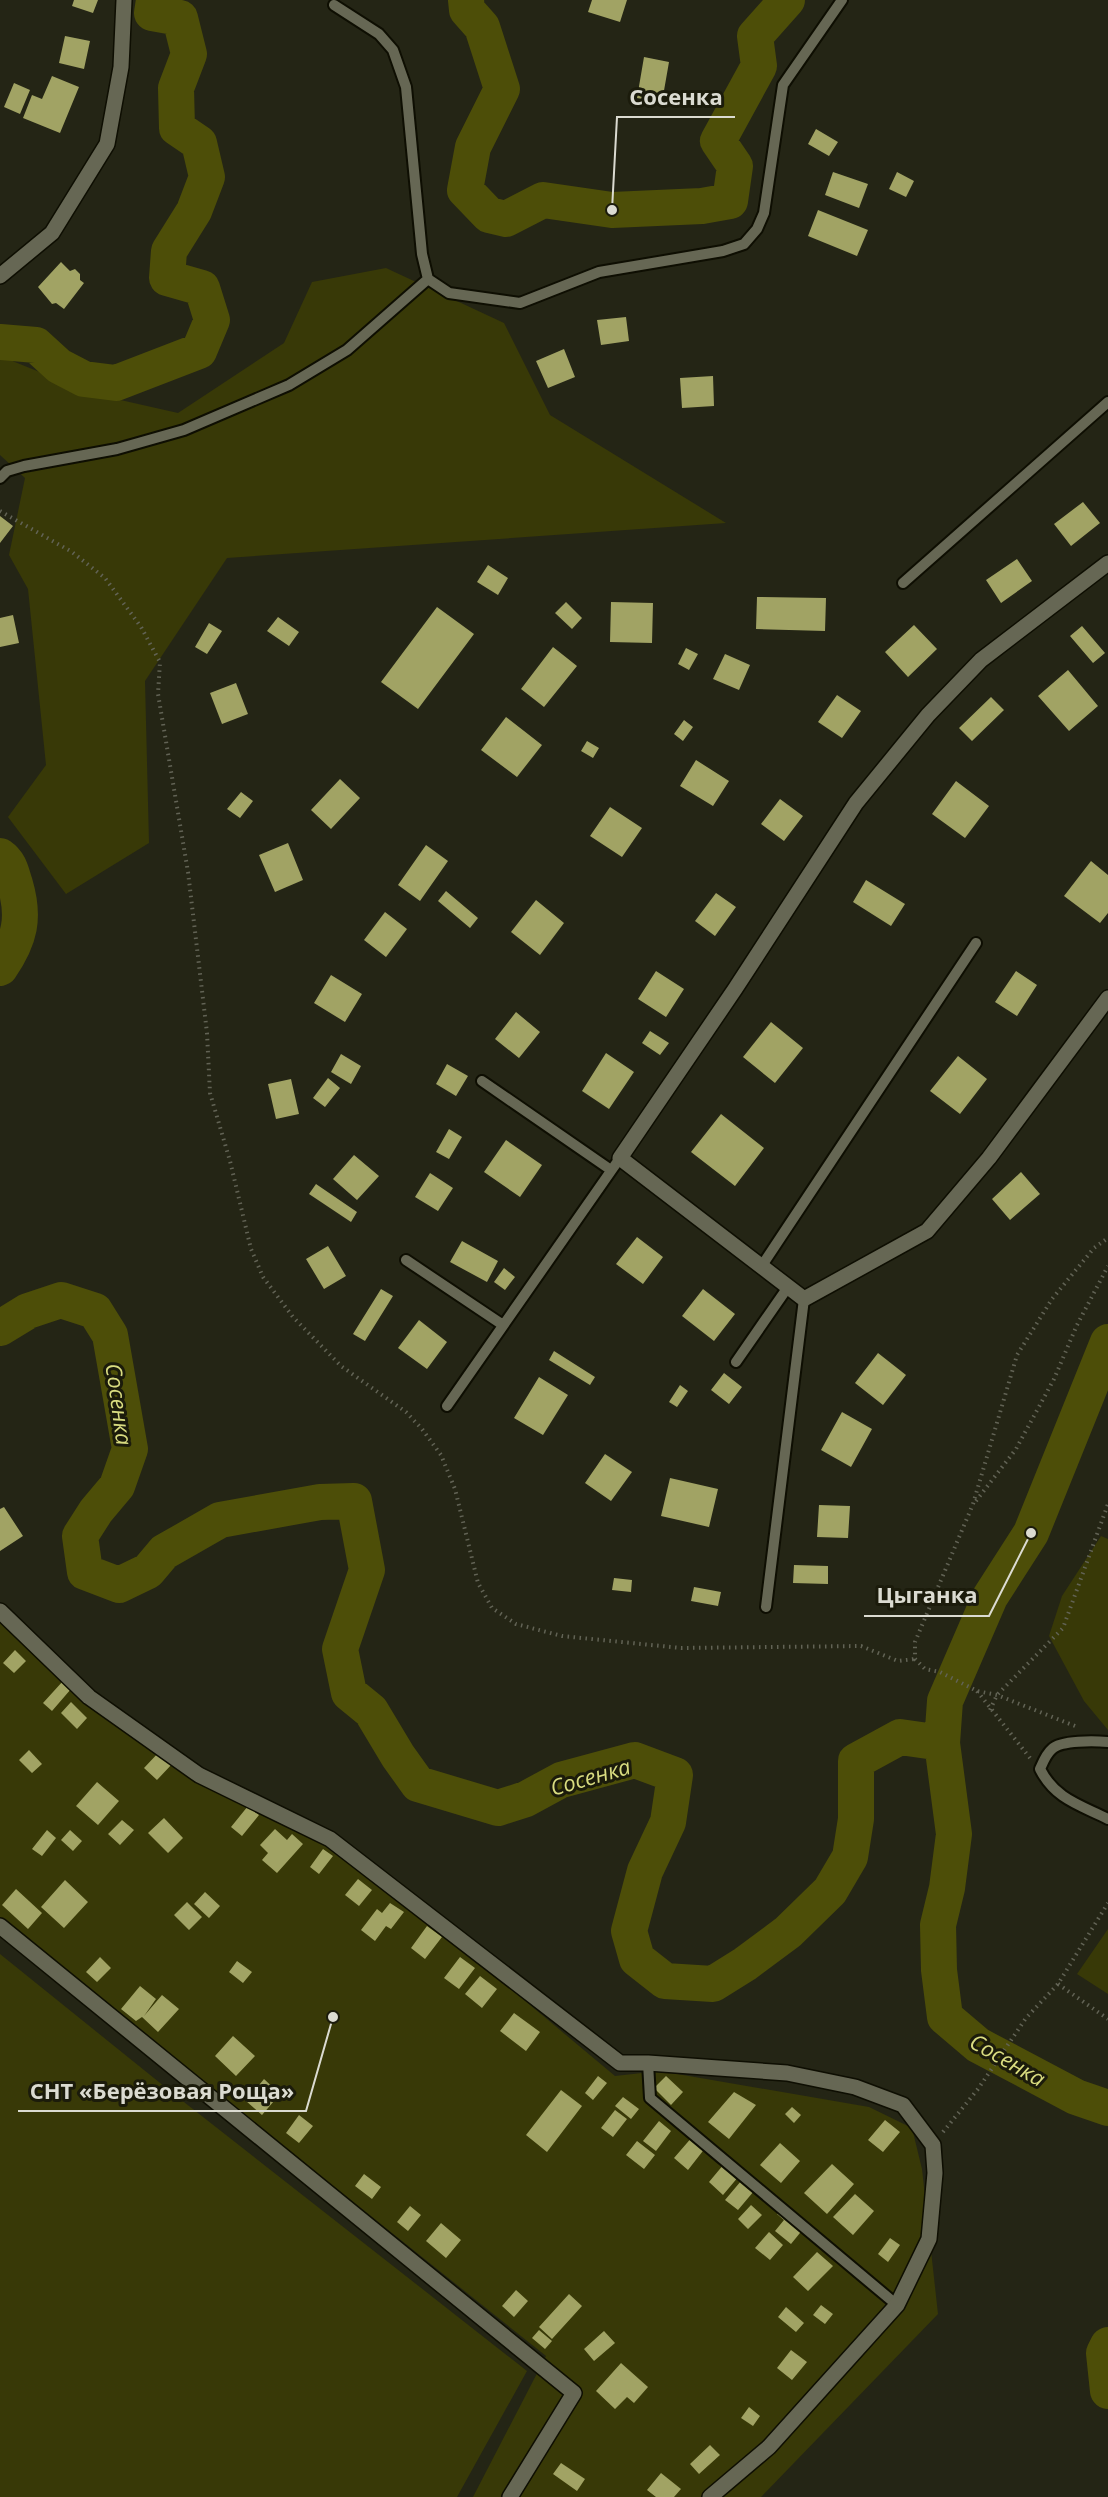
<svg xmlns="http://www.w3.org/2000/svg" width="1108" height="2497" font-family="'Open Sans',sans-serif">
<rect width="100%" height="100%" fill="#242515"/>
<path fill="#383907" d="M386,268L504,323L550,415L726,523L227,558L145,681L149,843L66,894L8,817L46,765L28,589L9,555L25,478L0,455V356L94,394L178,413L284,343L312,282Z
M1101,1536L1108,1539V1730L1084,1701L1049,1636L1062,1596Z
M0,1616L140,1740L329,1845L481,1964L615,2076L660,2071L869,2107L912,2128L922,2169L938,2314L761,2497H473L546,2356L0,1920Z
M1108,1929V1994L1077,1974Z
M0,1954L175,2095L527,2371L457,2497H0Z"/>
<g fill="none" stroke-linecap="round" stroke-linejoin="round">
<path stroke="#4d4e08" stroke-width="36" d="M466,0L467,10L482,27L502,89L473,147L465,190L489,215L506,219L543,200L612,210L702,206L730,201L735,166L718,141L759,66L755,36L787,0
M0,342L36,345L59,366L84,379L116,383L199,351L212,320L202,288L167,278L169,251L194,211L207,177L199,143L177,128L176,88L189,54L180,18L152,13L154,0
M0,856C10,863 11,872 15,884C25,918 20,939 0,968
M0,1328L28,1311L61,1300L95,1311L110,1335L130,1449L117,1486L96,1511L80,1536L85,1572L119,1585L148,1571L164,1552L220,1520L320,1502L354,1501L367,1570L340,1649L349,1693L371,1711L398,1756L418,1784L498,1808L526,1799L561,1780L635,1760L675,1775L668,1822L645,1871L629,1931L637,1959L665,1981L713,1984L745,1964L788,1932L830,1891L850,1857L856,1819V1761L900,1737L942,1743L954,1834L947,1888L938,1925L939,1970L945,2017L978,2045L1076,2097L1108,2108
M942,1743L945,1701L990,1597L1031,1533L1108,1342
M1108,2345L1104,2353L1108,2391"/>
</g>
<path fill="#a1a364" d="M74,0H98L93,13L72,6Z
M592,0H627L620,22L588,12Z
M65,36L90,41L84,69L59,63Z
M644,57L669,62L662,102L637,98Z
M52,76L79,87L60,133L23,118L32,95L42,99Z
M14,83L30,90L20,114L4,107Z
M816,129L838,142L829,156L808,144Z
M833,172L868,184L859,208L825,195Z
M897,172L914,181L906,197L889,189Z
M818,210L868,230L857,256L808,236Z
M61,262L70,271L75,269L80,274V280L84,283L64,309L56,303L52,304L38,287Z
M626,317L629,341L601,345L597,320Z
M564,349L575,377L548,388L536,361Z
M713,376L714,406L682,408L680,378Z
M1083,502L1100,523L1071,546L1054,524Z
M0,516L13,526L0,543Z
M1017,559L1032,581L1001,603L986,580Z
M488,565L508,578L498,595L477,582Z
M757,597L826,598L825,631L756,629Z
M566,602L582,618L572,629L555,613Z
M611,602L653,603L652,643L610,642Z
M437,607L474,634L418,709L381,682Z
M13,615L19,643L0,647V618Z
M278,617L299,632L289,646L267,631Z
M209,623L222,631L207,654L195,647Z
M914,625L937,649L908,677L885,652Z
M1082,626L1105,653L1093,663L1070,636Z
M553,647L577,666L544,707L521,689Z
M686,648L698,654L689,670L678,664Z
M725,654L750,665L739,690L713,679Z
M1068,670L1098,706L1069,731L1038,696Z
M236,683L248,714L222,724L210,693Z
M837,695L861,711L842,738L818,722Z
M991,697L1004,710L972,741L959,728Z
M506,717L542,745L517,777L481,750Z
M684,720L693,727L683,741L674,734Z
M587,741L599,748L593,758L581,751Z
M696,760L729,781L713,806L680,786Z
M340,779L360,798L331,829L311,810Z
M956,781L989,806L965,838L932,814Z
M241,792L253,801L240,818L227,809Z
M780,799L803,816L784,841L761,824Z
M610,807L642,828L622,857L590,836Z
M288,843L303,880L275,892L259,855Z
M426,845L448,861L420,901L398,885Z
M1091,861L1108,875V913L1100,923L1064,896Z
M866,880L905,904L891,926L853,902Z
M446,891L478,918L470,928L438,901Z
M716,893L736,907L715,936L695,921Z
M536,900L564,923L540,955L511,932Z
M385,912L407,929L386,957L364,940Z
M656,971L684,989L666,1017L638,999Z
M1016,971L1037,985L1017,1016L995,1002Z
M331,975L362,994L345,1022L314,1003Z
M516,1012L540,1032L519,1058L495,1039Z
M771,1022L803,1048L775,1083L743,1057Z
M650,1031L669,1043L660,1055L642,1043Z
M606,1053L634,1072L609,1109L582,1091Z
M341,1054L361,1066L351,1084L331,1072Z
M958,1056L987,1079L960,1114L930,1091Z
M447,1064L468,1076L456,1096L436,1084Z
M328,1078L340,1088L325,1107L313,1098Z
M291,1079L299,1114L276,1119L268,1084Z
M721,1114L764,1148L735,1186L691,1152Z
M449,1129L462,1137L449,1159L436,1152Z
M506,1140L542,1165L520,1197L484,1172Z
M354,1155L379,1176L357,1200L333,1179Z
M1021,1172L1040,1194L1010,1220L992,1199Z
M430,1173L453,1188L438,1211L415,1197Z
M316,1184L357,1212L351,1222L309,1194Z
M637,1237L663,1257L643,1284L616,1264Z
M462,1241L498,1261L487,1282L450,1262Z
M328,1246L346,1276L324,1289L306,1259Z
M504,1268L515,1277L505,1290L494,1282Z
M381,1289L393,1296L365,1341L353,1334Z
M703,1289L735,1314L714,1341L682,1316Z
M419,1320L447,1342L427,1369L398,1348Z
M554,1351L595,1377L590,1385L549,1360Z
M878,1353L906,1375L883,1405L855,1383Z
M724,1373L742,1387L729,1404L711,1390Z
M539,1377L568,1395L543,1435L514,1418Z
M680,1385L688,1391L677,1407L669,1402Z
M842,1412L872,1429L851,1467L821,1450Z
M605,1454L632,1472L611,1501L585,1483Z
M670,1478L718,1489L709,1527L661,1516Z
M819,1505L850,1506L848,1538L817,1537Z
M4,1507L23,1536L0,1551V1509Z
M794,1565L828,1566V1584L793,1583Z
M614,1578L632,1580L631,1592L612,1590Z
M694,1587L721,1592L718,1606L691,1601Z
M15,1650L26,1661L14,1673L3,1663Z
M63,1681L71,1689L52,1711L43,1703Z
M71,1702L87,1718L77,1729L61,1713Z
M29,1750L42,1764L32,1773L19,1760Z
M160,1751L173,1763L157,1780L144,1768Z
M97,1782L119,1801L98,1825L76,1806Z
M248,1806L259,1815L242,1836L231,1827Z
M164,1818L183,1838L168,1853L148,1833Z
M122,1820L134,1830L120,1845L108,1834Z
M275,1829L287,1840L292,1834L303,1844L277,1873L262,1860L268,1853L260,1845Z
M47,1830L56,1838L42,1856L32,1849Z
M70,1830L82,1841L73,1851L61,1840Z
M323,1849L333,1856L319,1874L310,1867Z
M358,1879L372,1890L359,1906L345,1895Z
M65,1880L88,1902L64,1928L41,1907Z
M16,1889L42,1913L28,1929L2,1905Z
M205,1892L220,1906L209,1918L194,1904Z
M187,1902L202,1917L189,1930L174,1915Z
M390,1903L404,1912L391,1929L386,1926L375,1941L361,1930L377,1909L382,1913Z
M427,1926L442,1937L425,1959L411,1948Z
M100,1957L111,1968L97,1982L86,1972Z
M460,1957L475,1968L459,1989L444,1978Z
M237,1961L252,1972L243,1983L229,1972Z
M480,1976L497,1989L482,2008L465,1994Z
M140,1986L156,1999L144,2016L162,1995L179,2009L158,2032L142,2017L136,2021L121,2009Z
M514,2013L540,2032L526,2051L500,2031Z
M233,2036L255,2056L236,2076L215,2056Z
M598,2076L607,2083L593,2100L585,2093Z
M666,2076L683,2092L671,2105L654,2088Z
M264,2079L280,2094L262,2115L246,2101Z
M561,2090L582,2106L547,2152L526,2135Z
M734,2092L756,2105L729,2139L708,2122Z
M623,2097L639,2109L631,2119L615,2106Z
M792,2107L801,2115L794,2123L785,2114Z
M615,2110L627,2119L613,2137L601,2128Z
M299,2115L313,2126L299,2143L286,2133Z
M885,2120L900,2132L883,2152L868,2140Z
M659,2121L671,2131L656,2151L643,2141Z
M693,2136L706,2147L688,2170L674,2158Z
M637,2141L655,2155L644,2169L626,2155Z
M780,2143L800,2161L781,2183L760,2165Z
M724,2164L739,2176L723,2195L709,2182Z
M832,2164L854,2184L827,2214L804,2193Z
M364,2174L381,2187L372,2199L355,2186Z
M741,2181L754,2191L738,2210L725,2200Z
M855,2194L874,2211L853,2235L833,2217Z
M751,2205L762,2215L748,2229L738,2219Z
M410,2206L421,2215L408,2231L397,2222Z
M781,2210L804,2228L791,2244L775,2231L784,2220L777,2214Z
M441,2223L461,2240L446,2258L426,2241Z
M769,2232L783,2245L770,2260L755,2248Z
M890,2238L900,2245L888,2262L878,2254Z
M817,2252L833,2266L808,2291L793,2277Z
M516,2290L528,2301L514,2317L502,2306Z
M569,2294L582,2306L552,2339L539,2327Z
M821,2305L833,2314L825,2324L813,2315Z
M786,2307L804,2323L796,2332L778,2317Z
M539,2330L552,2341L545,2349L532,2338Z
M604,2331L615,2343L594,2361L584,2349Z
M791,2350L807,2362L792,2380L777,2368Z
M621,2363L648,2387L634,2403L627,2397L615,2409L596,2391Z
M749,2407L760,2416L753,2426L741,2418Z
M710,2445L720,2455L699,2474L690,2464Z
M561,2463L585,2479L577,2491L553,2474Z
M661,2473L681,2489L674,2497H656L647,2490Z"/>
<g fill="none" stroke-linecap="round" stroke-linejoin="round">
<g stroke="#0e0e02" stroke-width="14">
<path id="service" d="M334,5L379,34L393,50L406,87L422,254L428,279L449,293L520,303L599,272L723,251L744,244L757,229L764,213L783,85L842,0
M0,478L7,471L24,466L117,449L184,430L289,385L347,350L428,279
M903,583L1108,402
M482,1081L611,1170
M406,1260L503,1325
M761,1267L976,943
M736,1362L788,1287
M447,1406L620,1158
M766,1607L804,1299
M1108,1742C1095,1741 1061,1740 1052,1749C1046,1754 1043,1762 1040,1769C1055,1799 1080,1805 1108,1819
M648,2063L650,2098L897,2305"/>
</g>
<g stroke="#0e0e02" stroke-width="18">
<path id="minor" d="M0,276L52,233L107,144L121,67L124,0
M1108,563L981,660L928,715L856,803L735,989L620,1158L804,1299L927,1231L989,1158L1108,998
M0,1611L89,1697L199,1775L330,1839L620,2063H648L787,2073L855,2087L903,2105L933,2145L935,2173L929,2239L897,2305L769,2447L710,2497
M0,1926L574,2393L510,2497"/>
</g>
<path stroke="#626355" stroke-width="4" stroke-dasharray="1.5 4.5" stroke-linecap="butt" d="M0,511L72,552L105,578L141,627L160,662L158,694L188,872L207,1033L210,1093L230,1161L251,1249L263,1277L293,1317L341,1366L406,1412L422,1429L441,1455L455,1489L478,1583L492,1608L516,1624L562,1636L681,1648L861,1646L898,1661L915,1659
M976,1501L1016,1449L1054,1379L1077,1325L1108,1266
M977,1691L1030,1758
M990,1710L997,1695L1063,1628L1108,1504
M1075,1726L997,1695L977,1691L940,1672L925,1669L915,1659V1642L973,1504L1017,1355L1052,1299L1094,1248L1108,1238
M1058,1984L1108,2019
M943,2132L978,2089L1026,2018L1058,1984L1108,1903"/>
<use href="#service" stroke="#666754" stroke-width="10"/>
<use href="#minor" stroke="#666754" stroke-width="15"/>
</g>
<g text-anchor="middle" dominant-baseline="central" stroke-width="6" stroke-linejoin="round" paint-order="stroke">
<g font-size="22" font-style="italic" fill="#d9dc80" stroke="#1b1b0b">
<text transform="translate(120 1404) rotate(82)">Сосенка</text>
<text transform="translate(590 1776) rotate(-16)">Сосенка</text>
<text transform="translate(1008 2059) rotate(30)">Сосенка</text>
</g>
</g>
<path fill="none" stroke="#dbdbd1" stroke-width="2" d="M612 210L617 117H735M1031 1533L989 1616H864M333 2017L306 2111H18"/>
<g fill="#dbdbd1" stroke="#1b1b0b" stroke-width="2">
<circle cx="612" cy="210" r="6"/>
<circle cx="1031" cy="1533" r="6"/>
<circle cx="333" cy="2017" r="6"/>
</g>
<g font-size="22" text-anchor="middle" font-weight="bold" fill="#dbdbd1" stroke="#1b1b0b" stroke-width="6" stroke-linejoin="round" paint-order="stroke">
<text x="676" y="105">Сосенка</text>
<text x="927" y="1603">Цыганка</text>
<text x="162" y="2099">СНТ «Берёзовая Роща»</text>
</g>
</svg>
